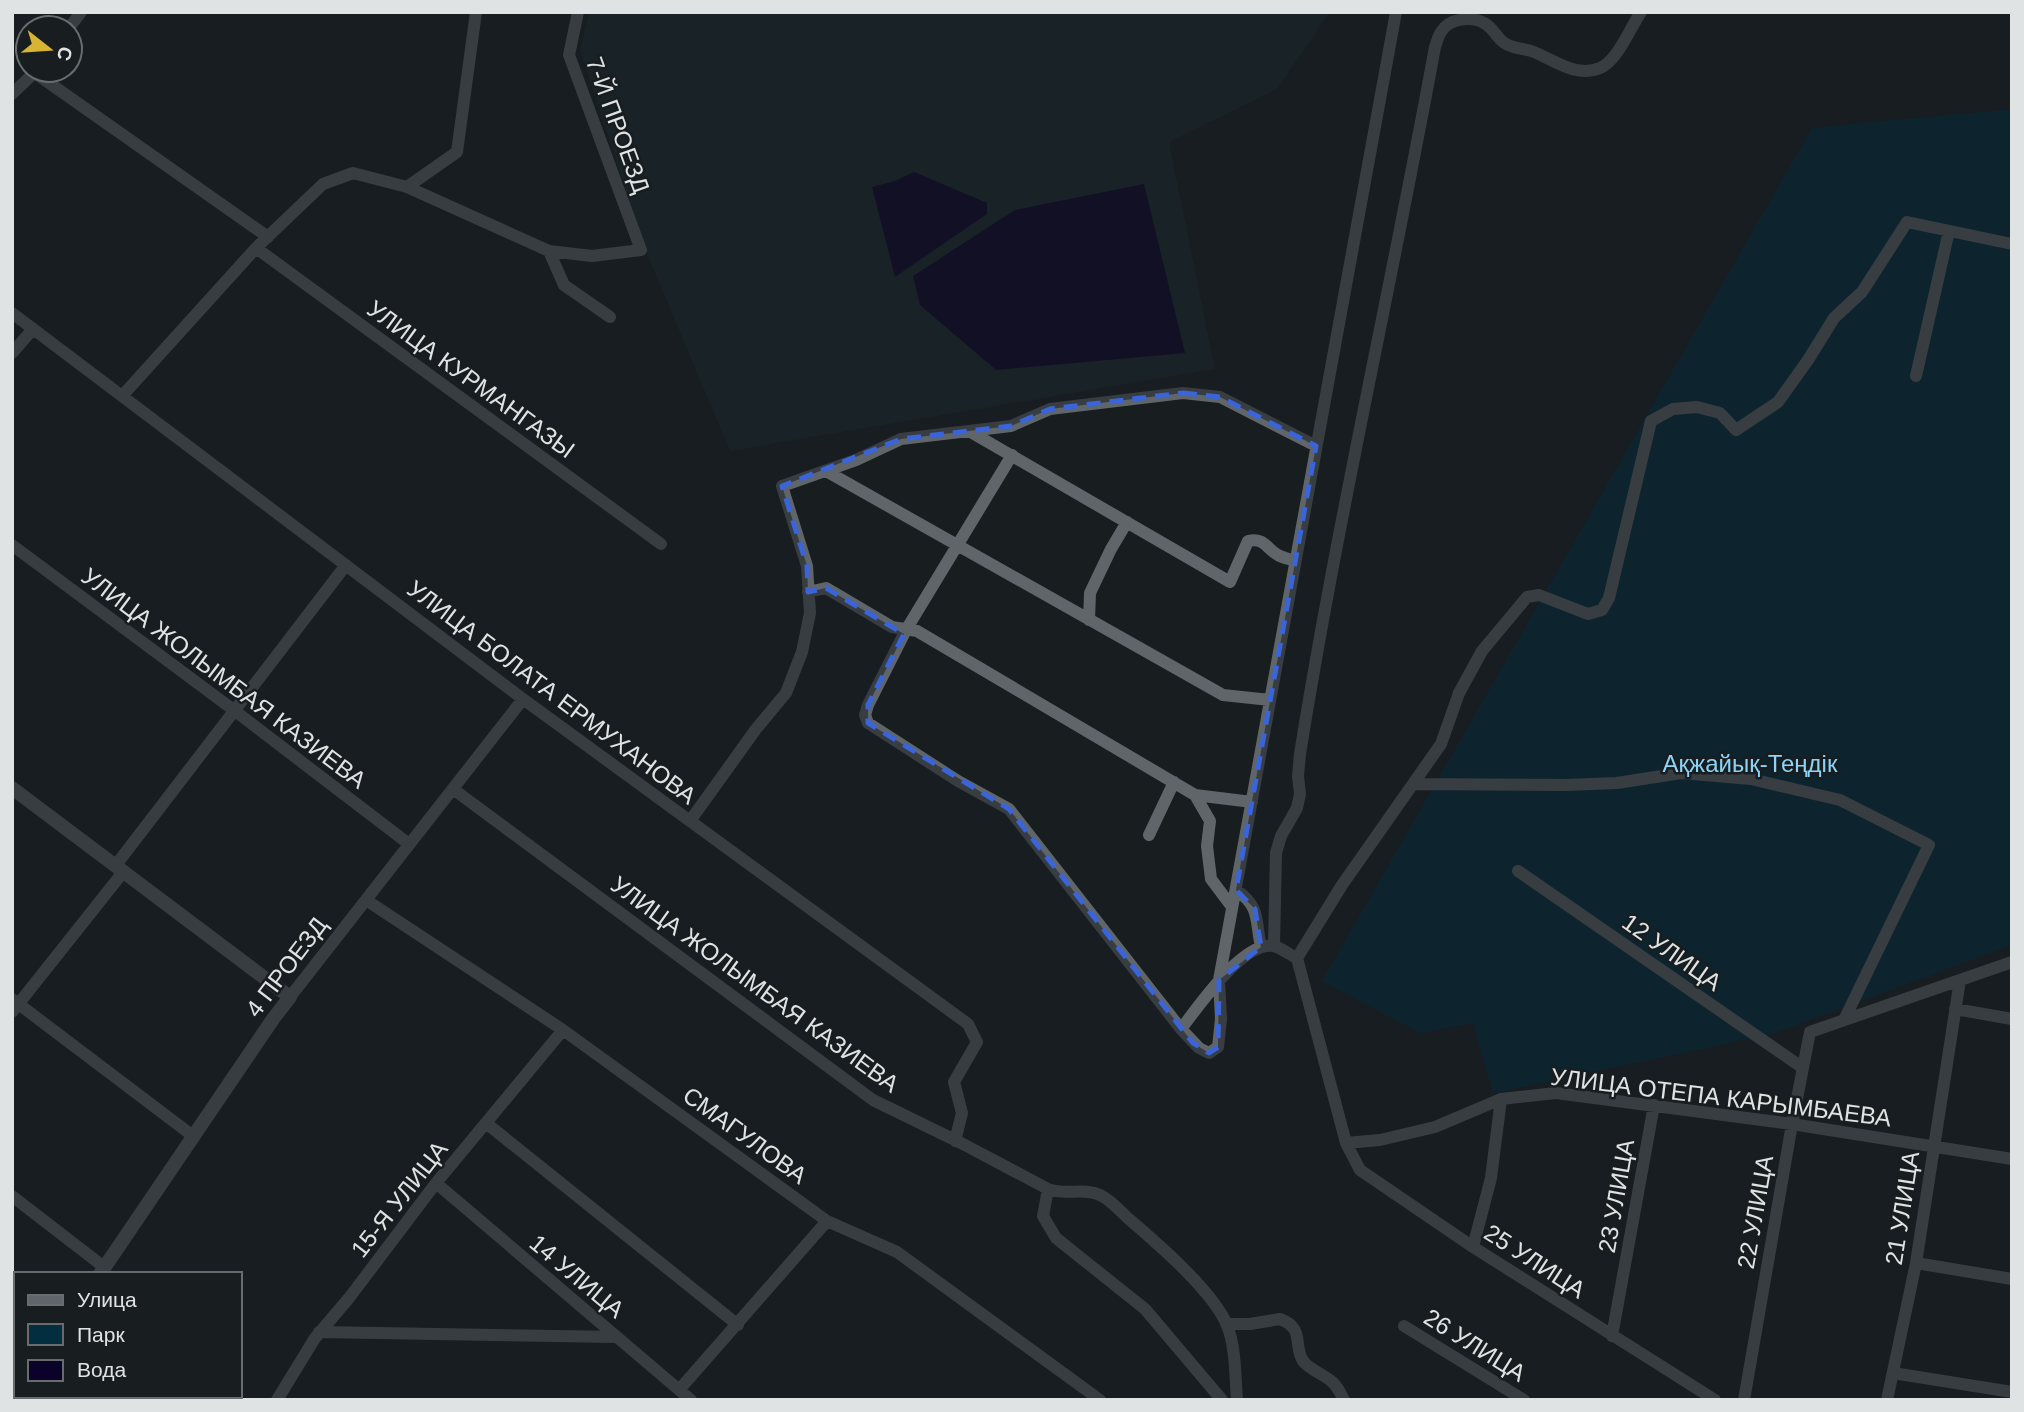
<svg xmlns="http://www.w3.org/2000/svg" width="2024" height="1412" font-family="Arial,sans-serif">
<rect width="100%" height="100%" fill="#181d20"/>
<path fill="#1c282e" d="M589,12H1330L1277,89L1169,142L1215,369L730,451L645,249L580,51Z"/>
<path fill="#022e3f" d="M2012,109V945L1772,1034L1493,1093L1473,1023L1420,1033L1322,981L1812,128Z"/>
<path fill="#0b0229" d="M914,172L987,203V214L895,277L872,187L895,181Z
M1144,184L1185,353L996,370L920,305L913,276L1015,210Z"/>
<g fill="none" stroke-linecap="round" stroke-linejoin="round">
<path stroke="#5f6569" stroke-width="12" d="M69,28L81,12
M35,73L268,237
M12,94L37,70
M407,187L457,152L476,12
M256,248L661,544
M549,251L564,285L610,317
M12,313L523,699L968,1024L977,1042L954,1082L962,1113L955,1141
M12,353L33,329
M1916,376L1949,231
M122,396L256,248L323,184L353,173L407,187L549,251L592,256L641,250L569,55L578,12
M969,431L1230,582L1248,541C1264,537 1267,549 1278,555C1283,558 1290,559 1295,561
M1012,455L906,630L868,705L865,715L868,723L958,781L1009,809L1181,1029L1199,1048L1209,1053L1218,1047L1221,1019L1219,980L1396,12
M826,471L1223,695L1270,700
M12,545L235,711L409,844
M808,592L826,588L892,627L917,631L1195,795L1252,802
M1089,620L1090,593L1111,549L1127,522
M1413,784L1565,785L1617,783L1681,773L1751,779L1840,800L1929,845L1844,1020
M453,789L873,1100L961,1143L1048,1189L1043,1216L1056,1238L1145,1309L1222,1400
M1195,795L1210,821L1207,846L1211,879L1232,907
M690,821L756,729L786,693L802,652L810,613L807,566L782,486L856,460L901,439L1011,426L1050,409L1183,393L1220,397L1316,446
M1149,835L1174,782
M116,865L346,565
M1518,871L1803,1068
M1236,890C1261,907 1255,920 1261,947
M366,900L563,1030L827,1221L897,1252L1100,1400
M1274,946L1276,853L1281,836L1297,808L1300,794L1298,776L1300,754C1338,517 1392,283 1435,47C1437,42 1438,36 1441,32C1449,18 1472,16 1484,23C1493,28 1496,36 1503,42C1511,49 1524,48 1534,52C1554,60 1576,78 1600,68C1618,60 1630,28 1641,12
M290,997L523,699
M12,999L193,1136
M1955,1009L2012,1019
M12,1012L124,871
M1181,1029C1198,1007 1242,942 1273,946C1280,947 1290,955 1297,958
M486,1123L738,1325
M1346,1143L1380,1140L1435,1127L1501,1099L1556,1093L1792,1124L2012,1159
M436,1183L691,1400
M1048,1189C1066,1196 1083,1187 1100,1195C1111,1200 1120,1211 1129,1219C1158,1244 1213,1291 1227,1325C1236,1348 1235,1376 1237,1400
M12,1196L104,1267
M1473,1247L1491,1178L1501,1099
M1916,1263L2012,1279
M1226,1324H1250L1280,1319C1305,1328 1293,1345 1303,1361C1310,1370 1323,1374 1331,1381C1338,1386 1340,1393 1344,1400
M1404,1326L1524,1400
M319,1332L617,1337
M1612,1336L1654,1105
M12,1371L16,1373
M1893,1373L2012,1392
M679,1390L827,1221
M68,1396L73,1400
M203,1396L209,1400
M277,1400L315,1338L349,1298L436,1183L563,1030
M1715,1400L1473,1247L1360,1170L1346,1143L1297,958L1342,885L1441,744L1459,693L1482,651L1527,597L1539,595L1588,614L1602,610L1609,598L1651,421L1673,409L1697,407L1720,413L1736,430L1778,402L1808,360L1834,318L1862,292L1907,222L2012,244
M1744,1400L1792,1124L1810,1032L2012,962
M1887,1400L1916,1263L1960,980"/>
<path stroke="#5f6569" stroke-width="14" d="M12,788L290,997L273,1019L100,1274
M12,1397L16,1392"/>
</g>
<path d="M0 0H2024V1412H0ZM1183,393L1220,397L1316,446L1236,890L1255,909L1261,947L1219,980L1218,1047L1209,1053L1193,1043L1009,809L868,723V705L904,634L826,588L808,592L807,566L782,486L901,439L1011,426L1050,409Z" fill="#181d20" fill-opacity=".55" fill-rule="evenodd"/>
<path fill="none" stroke="#3a64da" stroke-width="5" stroke-dasharray="14 9" stroke-linejoin="round" d="M1183,393L1220,397L1316,446L1236,890L1255,909L1261,947L1219,980L1218,1047L1209,1053L1193,1043L1009,809L868,723V705L904,634L826,588L808,592L807,566L782,486L901,439L1011,426L1050,409Z"/>
<g text-anchor="middle" dominant-baseline="central" stroke-width="5" stroke-linejoin="round" paint-order="stroke">
<g font-size="24" fill="#dfe3e4" stroke="#181d20">
<text transform="translate(618 125) rotate(70)">7-Й ПРОЕЗД</text>
<text transform="translate(471 379) rotate(36)">УЛИЦА КУРМАНГАЗЫ</text>
<text transform="translate(224 678) rotate(37)">УЛИЦА ЖОЛЫМБАЯ КАЗИЕВА</text>
<text transform="translate(552 692) rotate(37)">УЛИЦА БОЛАТА ЕРМУХАНОВА</text>
<text transform="translate(1672 952) rotate(35)">12 УЛИЦА</text>
<text transform="translate(286 967) rotate(-53)">4 ПРОЕЗД</text>
<text transform="translate(755 984) rotate(36)">УЛИЦА ЖОЛЫМБАЯ КАЗИЕВА</text>
<text transform="translate(1721 1097) rotate(7)">УЛИЦА ОТЕПА КАРЫМБАЕВА</text>
<text transform="translate(745 1135) rotate(36)">СМАГУЛОВА</text>
<text transform="translate(1616 1196) rotate(-80)">23 УЛИЦА</text>
<text transform="translate(399 1199) rotate(-52)">15-Я УЛИЦА</text>
<text transform="translate(1902 1208) rotate(-81)">21 УЛИЦА</text>
<text transform="translate(1755 1212) rotate(-80)">22 УЛИЦА</text>
<text transform="translate(1535 1261) rotate(33)">25 УЛИЦА</text>
<text transform="translate(577 1276) rotate(40)">14 УЛИЦА</text>
<text transform="translate(1475 1345) rotate(32)">26 УЛИЦА</text>
</g>
<g font-size="24" fill="#8cd4f7" stroke="#181d20">
<text x="1750" y="763">Ақжайық-Теңдік</text>
</g>
</g>
<rect width="2024" height="1412" fill="none" stroke="#dfe3e4" stroke-width="28"/>
<rect x="14" y="1272" width="228" height="126" fill="#181d20" stroke="#686c6e" stroke-width="2"/>
<rect x="28" y="1295" width="35" height="10" fill="#5f6569" stroke="#686c6e" stroke-width="2"/>
<text x="77" y="1307" font-size="21" fill="#dfe3e4">Улица</text>
<rect x="28" y="1324" width="35" height="21" fill="#022e3f" stroke="#686c6e" stroke-width="2"/>
<text x="77" y="1342" font-size="21" fill="#dfe3e4">Парк</text>
<rect x="28" y="1360" width="35" height="21" fill="#0b0229" stroke="#686c6e" stroke-width="2"/>
<text x="77" y="1377" font-size="21" fill="#dfe3e4">Вода</text>
<g transform="translate(49 49) rotate(107)"><circle r="33" fill="#181d20" stroke="#686c6e" stroke-width="2"/>
<path d="M0-5L12 26L0 18L-12 26Z" fill="#d7b434"/>
<text y="-10" font-size="19" font-weight="bold" text-anchor="middle" fill="#dfe3e4">С</text>
</g>
</svg>
